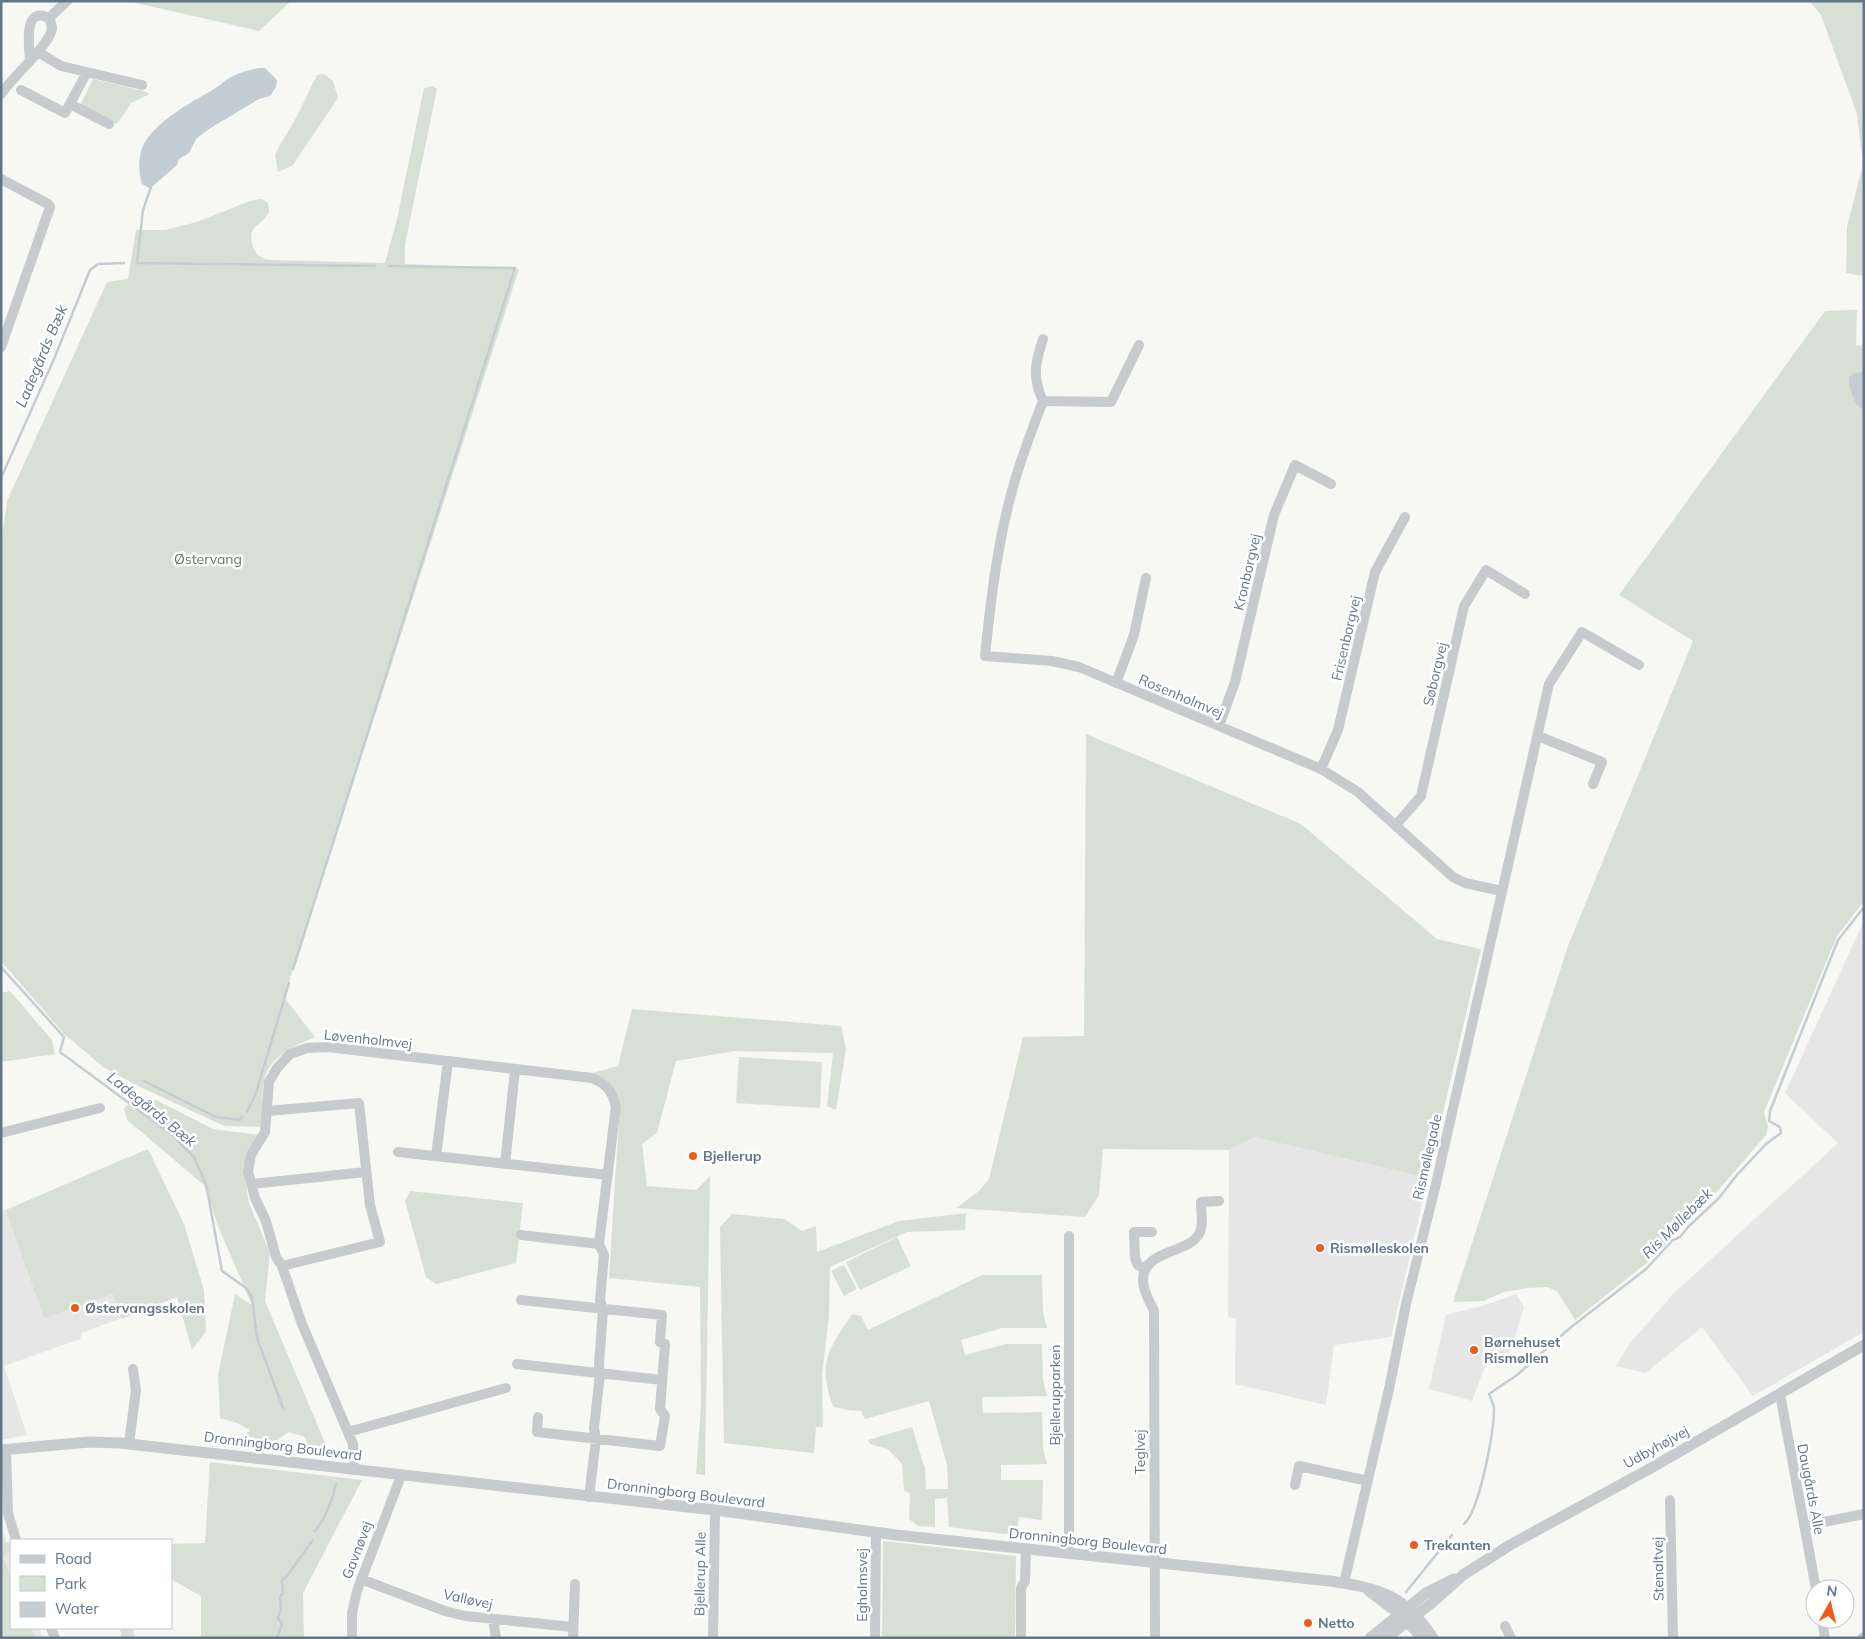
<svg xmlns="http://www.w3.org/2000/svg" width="1865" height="1639" font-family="Mulish,sans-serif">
<rect width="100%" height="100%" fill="#f7f7f4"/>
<path fill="#e5e6e5" d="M1864,921V1332L1753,1396L1702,1327L1646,1373L1616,1366L1630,1343L1673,1294L1838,1143L1785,1093Z
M1254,1137L1428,1178L1391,1337L1334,1345L1326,1405L1235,1384L1236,1319L1228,1317L1229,1150Z
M128,1157L177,1297L82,1333L80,1339L4,1366L27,1435L1,1440V1212Z
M1516,1294L1524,1307L1512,1347L1509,1353L1503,1357L1485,1366L1472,1401L1429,1389L1446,1315L1482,1306Z
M1,1527L11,1554V1628H39L43,1638H1Z"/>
<path fill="#d8e0d5" d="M127,1H291L259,31Z
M1809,1H1864V276L1846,273L1847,227L1863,164L1857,114L1821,15Z
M324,74L333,81L338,98L293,165L278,172L275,154L297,116L317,75Z
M93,79L143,91L150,94L131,103L117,124L80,106Z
M433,86L437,89L405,244V264L519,269L284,997L315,1037C294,1046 269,1056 264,1081C261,1095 263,1113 263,1127L224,1126L136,1085L103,1067L64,1034L1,961V545L7,501L107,282L128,279L136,230H165L197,222L250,201L261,199L267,202C269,206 270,210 268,214C265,221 255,224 252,232C249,239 254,254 261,257C264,259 269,260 273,260L385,263L397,219L424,88Z
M1857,310L1856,345L1864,346V901L1837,936L1764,1112L1768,1127L1766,1135L1702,1209L1649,1261L1575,1320L1557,1291L1547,1287L1529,1288L1504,1292L1483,1301L1453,1302L1568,946L1693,641L1619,595L1825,311Z
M1086,734L1301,824L1437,939L1481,949L1428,1178L1254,1137L1229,1150L1103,1149L1099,1195L1085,1217L956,1208L979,1191L989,1179L1023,1037L1084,1036Z
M10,991L52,1040L55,1054L1,1062V993Z
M632,1009L841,1026L846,1049L836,1110L827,1106L833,1053L735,1051L676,1061L657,1133L642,1144L647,1186L696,1190L710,1176L705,1475L696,1474L701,1406L700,1287L609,1278L620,1104C613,1086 610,1081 592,1073L618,1066Z
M739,1057L822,1062L820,1108L736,1103Z
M156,1100L213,1129L260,1135L243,1167L249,1203L270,1253L265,1301L329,1452L310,1455L305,1437L289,1432L280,1438L271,1448L240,1444L244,1436L250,1430L237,1423L220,1418L218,1375L235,1294L252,1305L218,1226L204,1185L127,1120L124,1108L132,1101Z
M148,1149L184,1224L204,1290L206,1331L192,1350L177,1297L122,1319L113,1294L44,1318L6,1210Z
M410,1191L523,1203L516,1263L436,1284L426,1277L405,1201Z
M966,1213L965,1230L907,1232L830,1267L829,1316L822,1374L823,1427H816L814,1453L724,1443L720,1227L732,1214L784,1219L802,1231L816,1226L817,1252L899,1221Z
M897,1237L911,1266L860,1290L846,1262Z
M844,1265L857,1289L844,1296L831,1271Z
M982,1275H1042L1043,1312L1047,1328H1002L961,1340L965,1355L1006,1344H1042L1043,1380L1047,1396L982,1397L983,1413L1042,1412L1043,1448L1047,1464L1001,1465V1480H1043L1042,1520L1019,1517L1017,1533L1005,1534L949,1527L947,1498L935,1499V1527L918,1526L909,1519L910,1494L904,1490L902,1464L888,1449L870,1444L868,1440L912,1427L924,1466H925L926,1489H948L947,1465L929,1401L865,1419L861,1411L848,1410L834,1407C827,1394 823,1370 828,1356C831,1345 845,1325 852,1314L861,1316L868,1330Z
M210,1462L362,1480L303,1593L304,1638H196L201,1636V1596L172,1580L171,1544L205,1543Z
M883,1541L1016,1556L1015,1638H882Z
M8,1542L11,1547L3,1558L11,1579V1628H31L35,1638H1V1544Z
M120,1628H132L135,1638H119L121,1635Z"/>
<path fill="#c3cdd3" d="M259,68H265L277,80L276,87L270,96L259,99L209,129L196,139L189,153L179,159L177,165L153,186L149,188L142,184C138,172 138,153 145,142C159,120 188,104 211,91C216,88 221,84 226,80C235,74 248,70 259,68Z
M1864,372V410C1853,405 1849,387 1849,377L1854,373Z"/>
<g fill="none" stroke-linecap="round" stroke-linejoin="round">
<path stroke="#c3cdd3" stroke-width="2.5" d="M151,187L143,210L137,263L375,266
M1,478L54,359L90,270L98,264L124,263
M1,967L64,1037L60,1052L171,1134L194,1157L206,1184L222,1271L246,1288L252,1297L257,1338L283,1408
M293,969L515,268L389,266
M144,1081L216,1117L240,1120L242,1117
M247,1112L255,1096L289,983
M1464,1524C1480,1510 1494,1431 1494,1408C1493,1403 1491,1399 1489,1394L1517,1375L1570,1328L1646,1269L1673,1240L1680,1237L1688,1227L1719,1198L1736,1176L1766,1144L1781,1133L1780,1127L1769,1121L1770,1111L1838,940L1864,907
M315,1531C325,1519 333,1499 336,1484
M1406,1592L1452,1535
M277,1638L282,1624L278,1618L281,1609L280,1597L283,1593L282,1580L287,1576L313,1540"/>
<path stroke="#c7cbce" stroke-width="10" d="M49,18L67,1
M38,52L61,66L142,85
M21,90L65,113L87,72
M1,94C13,76 48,47 52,29C52,25 51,22 49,18C23,5 29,46 30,60
M70,104L109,124
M1,179L48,204L50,207L1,347
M1043,339C1035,363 1032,377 1043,401C1033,427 1023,453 1015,480C998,538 991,597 985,656L1052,661L1079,667L1321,769L1358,792L1453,877L1465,883L1502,891
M1043,401L1111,402L1139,345
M1116,683L1134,635L1146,578
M1219,726L1235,682L1274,515L1295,465L1331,484
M1538,736L1602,762L1593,784
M1321,769L1338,730L1375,572L1405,517
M1396,825L1421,796L1464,606L1486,570L1525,594
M268,1111L359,1103L370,1205L380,1242L282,1266
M1,1133L100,1108
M398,1152L608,1175
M436,1156L448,1061
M505,1164L515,1070
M251,1184L366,1172
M521,1235L599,1244
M1145,1269L1138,1265L1135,1258L1134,1232H1152
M521,1300L662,1315L660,1342L665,1344L660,1409L665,1416L660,1446L537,1432L538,1417
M517,1364L662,1380
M1780,1394L1816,1589
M348,1432L506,1388
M129,1444L136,1390L133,1369
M6,1449L8,1513L16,1540
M354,1470L353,1444L302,1324L282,1266L276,1257L266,1221L255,1198L248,1171L251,1155L265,1132L269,1082L277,1068L290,1054L307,1048L328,1047L592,1078C608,1085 611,1090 616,1106L599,1244L604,1255L600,1300L603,1310L599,1364L600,1374L594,1428L596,1439L589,1497
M1295,1485L1299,1466L1368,1481
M1670,1500L1673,1638
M1804,1526L1864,1514
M1069,1554V1236
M361,1579L445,1611L465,1616L573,1627
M1344,1583L1389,1389L1406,1304L1435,1188L1549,684L1582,632L1639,665
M493,1619L496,1638
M1822,1619L1825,1638
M1505,1626L1511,1638
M51,1628L55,1638
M352,1638V1613L357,1591L401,1476
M573,1638L575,1584
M713,1638L715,1510
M875,1638L876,1532
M1021,1638V1588L1025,1581L1026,1549
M1155,1638L1154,1311C1150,1302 1143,1291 1143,1281C1142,1247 1195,1255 1201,1229C1203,1222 1201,1210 1201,1202L1219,1201
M1862,1638L1864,1637"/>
<path stroke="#c7cbce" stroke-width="11" d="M1,1450L89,1442L120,1443L715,1510L896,1535L1330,1581C1379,1588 1405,1595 1433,1638
M1369,1591L1399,1614L1423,1638
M1370,1638L1426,1593L1454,1579
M1386,1638L1433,1602L1463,1575L1510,1545L1651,1468L1864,1345"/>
</g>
<g fill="#f15b1a" stroke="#fff" stroke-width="2">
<circle cx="693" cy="1156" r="5"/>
<circle cx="1320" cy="1248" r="5"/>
<circle cx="75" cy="1308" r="5"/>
<circle cx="1474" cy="1350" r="5"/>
<circle cx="1414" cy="1545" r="5"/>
<circle cx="1308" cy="1623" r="5"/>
</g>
<g text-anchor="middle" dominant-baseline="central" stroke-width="5" stroke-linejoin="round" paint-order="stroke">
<g font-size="14" fill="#63795f" stroke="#fff">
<text x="208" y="559">Østervang</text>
</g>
<g font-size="14" fill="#647588" stroke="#fff">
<text transform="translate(1247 572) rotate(-77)">Kronborgvej</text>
<text transform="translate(1346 638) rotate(-77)">Frisenborgvej</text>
<text transform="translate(1435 674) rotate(-77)">Søborgvej</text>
<text transform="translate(1181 696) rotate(23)">Rosenholmvej</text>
<text transform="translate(368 1039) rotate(6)">Løvenholmvej</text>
<text transform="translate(1427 1157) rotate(-77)">Rismøllegade</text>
<text transform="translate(1055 1395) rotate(-90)">Bjellerupparken</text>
<text transform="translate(283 1446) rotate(7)">Dronningborg Boulevard</text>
<text transform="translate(1656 1447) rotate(-29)">Udbyhøjvej</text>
<text transform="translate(1140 1452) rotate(-90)">Teglvej</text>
<text transform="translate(1811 1489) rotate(79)">Daugårds Alle</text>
<text transform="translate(686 1493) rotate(7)">Dronningborg Boulevard</text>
<text transform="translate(1088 1541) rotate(6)">Dronningborg Boulevard</text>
<text transform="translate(357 1550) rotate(-69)">Gavnøvej</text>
<text transform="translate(1658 1569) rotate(-91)">Stenaltvej</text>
<text transform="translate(700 1574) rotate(-89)">Bjellerup Alle</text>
<text transform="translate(862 1585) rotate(-90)">Egholmsvej</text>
<text transform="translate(468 1599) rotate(12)">Valløvej</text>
</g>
<g font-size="14" font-weight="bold" fill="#647588" stroke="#fff" text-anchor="start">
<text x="703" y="1156">Bjellerup</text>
<text x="1330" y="1248">Rismølleskolen</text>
<text x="85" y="1308">Østervangsskolen</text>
<text x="1484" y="1342">Børnehuset<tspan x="1484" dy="16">Rismøllen</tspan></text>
<text x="1424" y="1545">Trekanten</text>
<text x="1318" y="1623">Netto</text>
</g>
<g font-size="15" font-style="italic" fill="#5f7783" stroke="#fff">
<text transform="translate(41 356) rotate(-67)">Ladegårds Bæk</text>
<text transform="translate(152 1109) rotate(39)">Ladegårds Bæk</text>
<text transform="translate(1677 1223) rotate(-45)">Ris Møllebæk</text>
</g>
</g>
<rect width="1865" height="1639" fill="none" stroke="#647588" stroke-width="5"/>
<rect x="10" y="1539" width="162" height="90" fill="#ffffff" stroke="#c1c8cf"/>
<rect x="20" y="1555" width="25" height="8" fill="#c7cbce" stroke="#c1c8cf"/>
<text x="55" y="1564" font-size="15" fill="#647588">Road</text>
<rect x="20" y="1576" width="25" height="15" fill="#d8e0d5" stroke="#c1c8cf"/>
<text x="55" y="1589" font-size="15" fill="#647588">Park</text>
<rect x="20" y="1602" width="25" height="15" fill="#c3cdd3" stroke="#c1c8cf"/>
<text x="55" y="1614" font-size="15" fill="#647588">Water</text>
<g transform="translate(1830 1604) rotate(8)"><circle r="24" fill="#ffffff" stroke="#c1c8cf"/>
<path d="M0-4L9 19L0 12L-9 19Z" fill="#f15b1a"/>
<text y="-8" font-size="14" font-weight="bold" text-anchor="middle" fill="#647588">N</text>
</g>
</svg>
